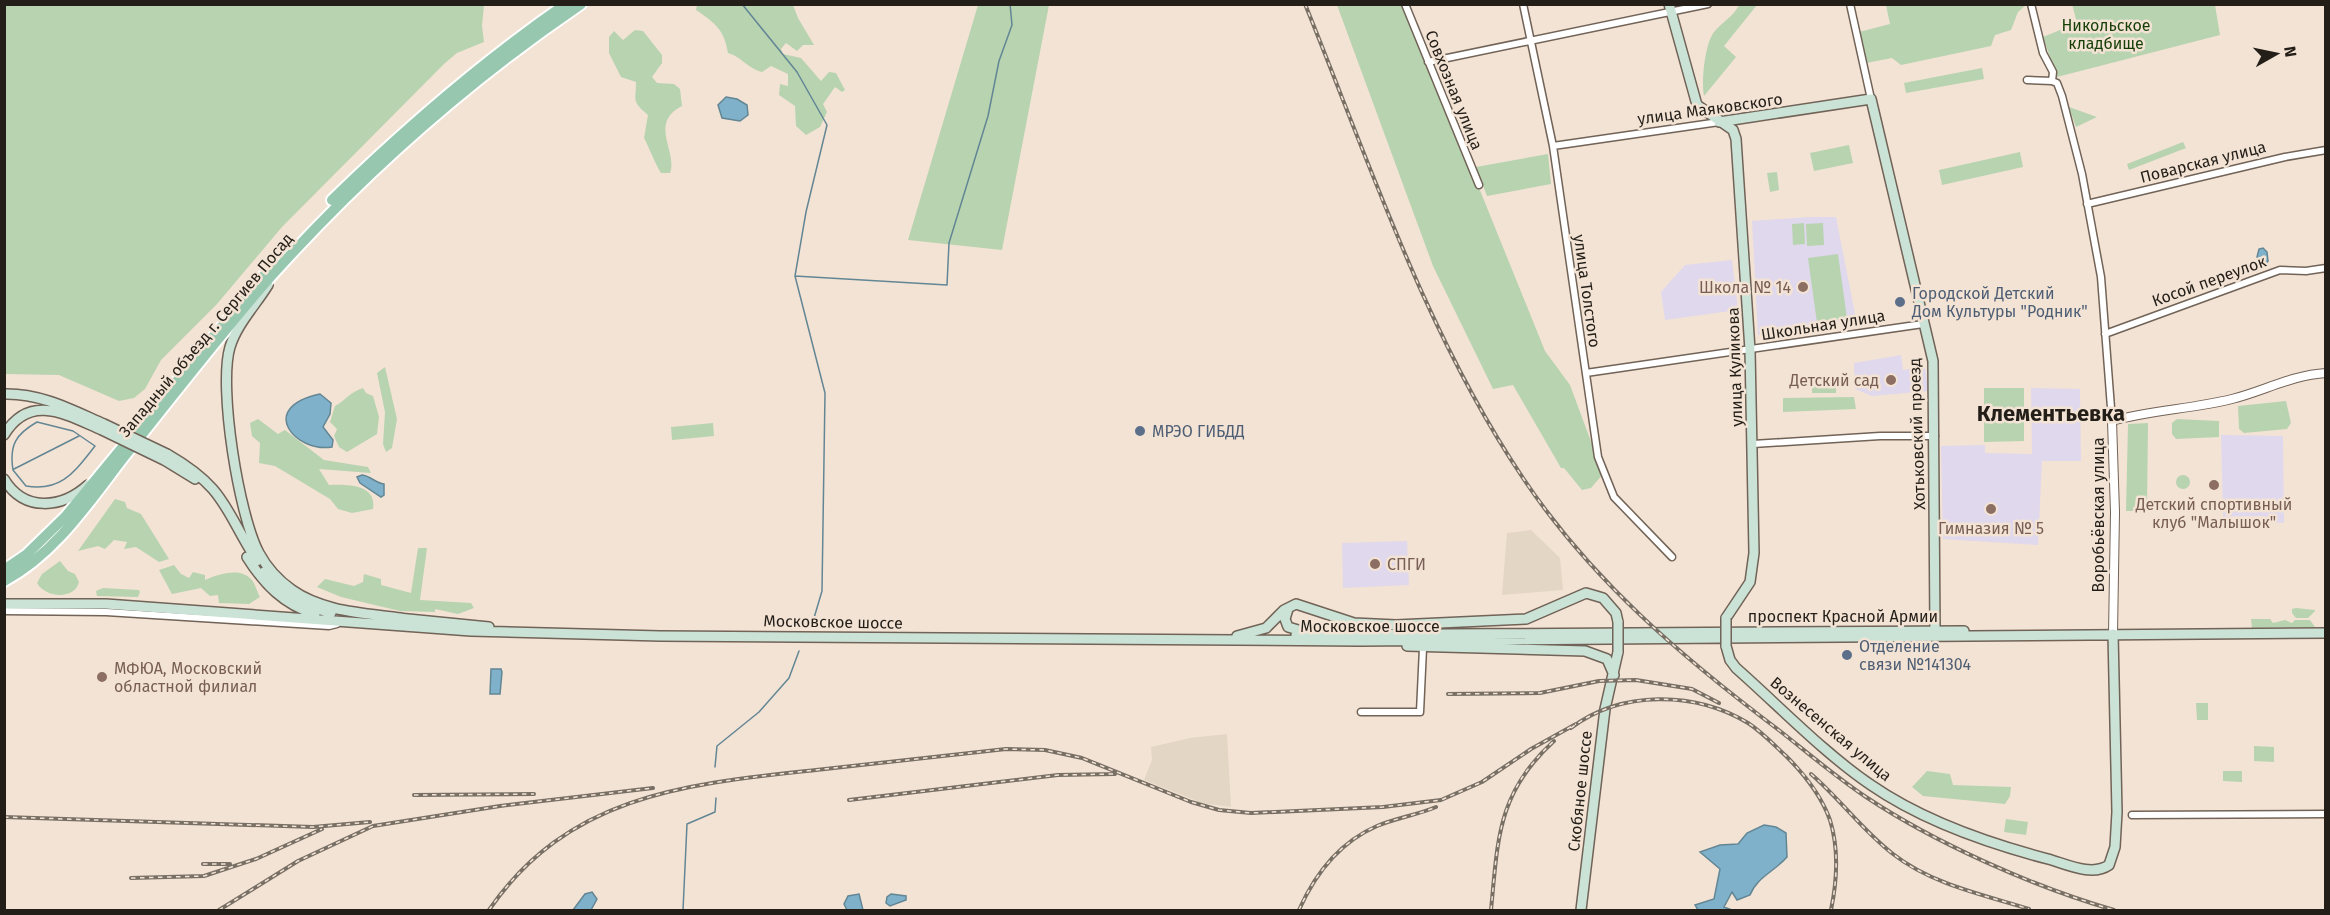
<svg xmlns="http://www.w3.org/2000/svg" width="2330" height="915" font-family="'Fira Sans',sans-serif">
<rect width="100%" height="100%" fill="#f3e3d4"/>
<path fill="#e3d6c4" d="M1531,530L1560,558L1563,590L1502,595L1507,533Z
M1227,734L1231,807L1202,803L1144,780L1152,760L1151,747L1190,738Z"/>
<path fill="#e0d8ed" d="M1809,217H1836L1856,319L1758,335L1752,221Z
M1732,260L1738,310L1665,320L1661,292L1685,265Z
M1901,355L1903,370L1925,366L1928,391L1872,396L1855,389L1854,363Z
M2031,388L2080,389L2081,461H2042L2038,545L1943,539L1941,446L1985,445V453L2032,454Z
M2221,435L2283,436L2284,523L2265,522L2263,516L2223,517Z
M1407,541L1409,585L1343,588L1342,543Z"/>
<path fill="#b8d3b0" d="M5,4L484,5L482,26L484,42L457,53L445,63L282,227L217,304L161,360L145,389L134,398L119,401L59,375L5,374Z
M2072,4L2215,5L2220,35L2057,77L2043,37L2077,23Z
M697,5H793L798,18L814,45H803L797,51L786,43L781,49L783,54L801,58L821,81L829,72L836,73L845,90L842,92L835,87L823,104L827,112L820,127L806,135L796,126L795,106L779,95L780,84L788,86V74L771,66L762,72C748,69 742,57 728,53C724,29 715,23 696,10Z
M978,5H1049L1002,250L908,240Z
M1337,5H1405L1545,351L1570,385L1603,474L1591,488L1582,490L1564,468H1561L1513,385L1493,389L1433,266Z
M1739,5H1757L1724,46L1736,57L1704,96C1701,82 1705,43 1714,32C1722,22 1733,17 1739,5Z
M1886,5V4L2026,5L2018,12L2011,30L1995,35L1991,46L1901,65L1892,58L1866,63L1859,32L1890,24Z
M635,30L643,31L662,55V63L652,77L657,83L674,84L680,89L682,106C648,123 678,152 670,173H661C656,166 649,147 644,138L648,115C631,100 636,102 636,82L621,77L609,53V37L614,31L623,40Z
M1982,68L1984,79L1906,93L1904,83Z
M2069,107L2097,117L2076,127Z
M2183,142L2186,148L2129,170L2127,164Z
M1849,145L1853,163L1814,171L1810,153Z
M2020,152L2023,167L1942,185L1939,170Z
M1548,154L1551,184L1487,196L1476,167Z
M1777,172L1779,190L1770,192L1767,173Z
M1804,223L1805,244L1793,245L1792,224Z
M1823,223L1824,245L1807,246L1806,224Z
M1838,254L1847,318L1817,323L1808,258Z
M385,367L397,419L392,448L386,452L383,444L385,412L377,373Z
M1812,382L1836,383V393H1812Z
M363,388L366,393L373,396L379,417L377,434L347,452L339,447L334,436L337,429L330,422L335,406C346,400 350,392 363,388Z
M1984,388H2024V441L1984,442Z
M1854,397L1856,409L1783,412V398Z
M2286,401L2291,423L2287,429L2244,433L2239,429L2238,406Z
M258,419L278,434L285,430L324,460L368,467L371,473L319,469L329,485C347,484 377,484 373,509L352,513L338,509L330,499L275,466L259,463L260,443L252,436L250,423Z
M2177,419L2219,421V437L2176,439L2172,434V423Z
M713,423L714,436L672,440L671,427Z
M2148,423L2147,511H2126L2128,424Z
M2176 482a7 7 0 1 1 14 0a7 7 0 1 1-14 0Z
M115,499L125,502L127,508L141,514L169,559L159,562L136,547L124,549L127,542L114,540L105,549L98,546L78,551Z
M418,548H427L420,600L471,603L474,608L458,614L435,609V612L400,611L341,597L317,587L325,579L354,586L363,582L364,574L381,579V585L411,593Z
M60,561L68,571L75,574L79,582C75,600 45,598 37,583L42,574Z
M174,565L181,574L189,578L193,572L205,575V580C218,574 240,567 251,579C255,583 257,592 260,597L249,604L219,603L218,595L210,596L201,588L172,594L159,570Z
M103,588L139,590L140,592L138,597L97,596L96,591Z
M2296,608L2315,610V611L2308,618H2296L2292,613V609Z
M2251,619H2270L2273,623L2285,620L2292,623L2295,620H2310L2315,627L2252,628Z
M2196,703H2208V720H2197Z
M2254,746L2274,747V762L2254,761Z
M1927,771L1950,774L1953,785L2011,787L2010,796L2005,804L1923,796L1912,787Z
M2223,771H2242V782L2223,781Z
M2006,819L2028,822L2026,835L2004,832Z"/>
<path fill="#7fb2ca" stroke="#638695" stroke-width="1.5" d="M726,97L737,99L747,105L748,115L740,121L722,118L718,105Z
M2263,248L2267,252L2268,261L2265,266L2257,257L2259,249Z
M320,394L331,403L330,414L323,427L333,440L332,447C296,453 256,408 320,394Z
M362,475C371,476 375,483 384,484V495L381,497L360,483L357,477Z
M491,669H501L502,672L500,694H490Z
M1764,825L1776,827L1786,833L1787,857C1774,872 1757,877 1750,895L1737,900L1732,892L1724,907L1732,910H1698L1695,905L1714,899L1720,869L1700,852L1720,845L1738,844L1747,833Z
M592,892L597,899L591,910H573L585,894Z
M859,894L863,910H847L844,904L848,896Z
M891,894L906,896V900L890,906L886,903L887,897Z"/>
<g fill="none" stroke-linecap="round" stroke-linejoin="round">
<path stroke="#638695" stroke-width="1.5" d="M742,4L797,72L827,125L806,212L795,276L825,393L822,591L811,628
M795,276L947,285L949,243L988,116L999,61L1012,25L1010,4
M37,422L73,431L95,446C75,471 62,492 26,486L13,470C9,445 16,434 37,422Z
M14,469L79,436
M715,767L717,746L759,712L789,678L799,651
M683,910L687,824L715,812L716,798"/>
<g stroke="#716357" stroke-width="9">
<path id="minor" d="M1405,4L1479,185
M1523,4L1553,146L1598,457L1614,497L1672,557
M1850,4L1871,99
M2031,4L2043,53L2053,72L2052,81
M1428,62L1708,4
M2027,80L2052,81L2057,83L2062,96L2082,174L2101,277L2112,421
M1553,146L1719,122
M2087,204L2285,157L2326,150
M2105,334L2280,270L2306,271L2326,268
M1586,373L1923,324
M1753,444L1880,436H1935
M4,611L106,612L329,626L337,624
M1361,712H1420L1423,648
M2132,815L2326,814"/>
</g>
<g stroke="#716357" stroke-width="10">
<path id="tertiary" d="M2113,634L2115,512L2112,421C2151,410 2192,409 2232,399C2264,391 2292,375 2326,373"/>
</g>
<g stroke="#716357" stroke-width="12">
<path id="secondary" d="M1669,4L1697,105L1733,130L1736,139L1750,350L1754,553L1750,582L1726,618
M1719,122L1871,99L1933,361L1935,631
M268,285C255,306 237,324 230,347C218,387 239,516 259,553C267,568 278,580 292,590C323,612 365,613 401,618
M4,394C41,393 72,410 104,424
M4,435C30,392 67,415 102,430
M167,454C226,488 224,509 257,561
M164,460L195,479
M4,479C24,512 61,509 88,485
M247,557C264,584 284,605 315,614
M264,572C282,593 305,606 331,613
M4,604H106L471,631L660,636L1360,641L2326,633
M1288,609L1285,619L1288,627L1305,632
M398,618L489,627
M1296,635L1964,631
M1237,636L1266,628L1284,610L1296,604L1354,623L1396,625L1526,619L1586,593L1603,598L1616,613L1618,622
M1407,646L1585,651L1607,659L1614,675
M1726,646L1730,660L1736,668C1778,705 1825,754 1871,785C1923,821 1987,843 2048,859C2066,864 2092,877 2109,865L2115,847L2117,812L2113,634
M1581,910L1605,709L1618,652"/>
</g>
<g stroke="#fff" stroke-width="14">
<path id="primary" d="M332,200C405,129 482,62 566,4
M4,570L26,555L66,516L271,267
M4,581C55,554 89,502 123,458C172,397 220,334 272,275C364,173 468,81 581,4"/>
</g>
<use href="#minor" stroke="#fff" stroke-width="6"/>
<use href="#tertiary" stroke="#fff" stroke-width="8"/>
<use href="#secondary" stroke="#cbe3d7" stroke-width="9"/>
<use href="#primary" stroke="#97c7af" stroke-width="10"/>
<g stroke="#786f65" stroke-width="4">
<path id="rail" d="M1305,4C1370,164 1426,334 1523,478C1591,580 1683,658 1780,731C1808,753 1836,777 1866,797C1935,843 2034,887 2114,910
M1448,694L1540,693L1599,681L1636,680L1692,689L1719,703
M1571,728C1621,690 1695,691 1748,723C1762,732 1774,745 1786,756C1805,775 1821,795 1830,820C1839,849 1837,881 1831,910
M1811,774C1840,799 1863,831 1893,854C1931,884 1984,895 2029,909
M414,795L534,794
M849,800L1058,775L1115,774
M4,817L313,827L370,822
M203,864H230
M131,878L204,876L256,859L322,829
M219,910L298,861L373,826L500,806L653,788
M489,910C569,794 687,784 816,770C879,763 943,756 1006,749L1045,750L1082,758L1191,802L1219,810L1251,813L1383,807L1441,800L1482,782L1531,749L1576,724
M1299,910C1315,874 1340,842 1377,826C1396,818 1417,815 1436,807
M1491,910C1498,839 1497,793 1554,741"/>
</g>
<use href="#rail" stroke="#f3e3d4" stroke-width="1.5" stroke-dasharray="4.5" stroke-linecap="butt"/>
<g stroke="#716357" stroke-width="12" stroke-linecap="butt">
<path id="secondary-bridge" d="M104,424L167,454
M102,430L164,460
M1726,618V646
M1618,622V652"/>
</g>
<use href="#secondary-bridge" stroke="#cbe3d7" stroke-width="9"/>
</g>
<g fill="#8d6e63" stroke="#f3e3d4" stroke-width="2">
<circle cx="1803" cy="287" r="6"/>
<circle cx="1891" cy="380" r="6"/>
<circle cx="2214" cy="485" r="6"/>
<circle cx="1991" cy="509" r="6"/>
<circle cx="1375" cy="564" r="6"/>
<circle cx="102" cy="677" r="6"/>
</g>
<g fill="#5c6f8a" stroke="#f3e3d4" stroke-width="2">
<circle cx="1900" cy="302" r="6"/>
<circle cx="1140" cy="431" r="6"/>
<circle cx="1847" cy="655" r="6"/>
</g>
<g text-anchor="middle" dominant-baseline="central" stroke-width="5" stroke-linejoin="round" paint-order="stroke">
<g font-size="16" fill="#163f07" stroke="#f3e3d4">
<text x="2106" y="25">Никольское<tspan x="2106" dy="18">кладбище</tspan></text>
</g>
<g font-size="16" fill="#231e18" stroke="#f3e3d4">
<text transform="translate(1454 90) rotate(68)">Совхозная улица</text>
<text transform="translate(1710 109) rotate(-8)">улица Маяковского</text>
<text transform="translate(2203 162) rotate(-14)">Поварская улица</text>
<text transform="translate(2209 281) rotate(-20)">Косой переулок</text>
<text transform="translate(1587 291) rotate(82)">улица Толстого</text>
<text transform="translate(1823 325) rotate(-9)">Школьная улица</text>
<text transform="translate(206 335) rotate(-50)">Западный объезд г. Сергиев Посад</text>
<text transform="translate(1735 367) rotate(-92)">улица Куликова</text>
<text transform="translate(1917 434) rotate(-92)">Хотьковский проезд</text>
<text transform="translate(2098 515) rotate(-90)">Воробьёвская улица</text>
<text x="1843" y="616">проспект Красной Армии</text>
<text transform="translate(833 622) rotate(1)">Московское шоссе</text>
<text x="1370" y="626">Московское шоссе</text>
<text transform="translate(1831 729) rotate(40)">Вознесенская улица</text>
<text transform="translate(1580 791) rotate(-84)">Скобяное шоссе</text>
</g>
<g font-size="16" fill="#785e54" stroke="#f3e3d4" text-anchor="end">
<text x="1791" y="287">Школа № 14</text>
<text x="1879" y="380">Детский сад</text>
<text x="2214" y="504" text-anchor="middle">Детский спортивный<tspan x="2214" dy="18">клуб "Малышок"</tspan></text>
<text x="1991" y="528" text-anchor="middle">Гимназия № 5</text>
<text x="1387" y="564" text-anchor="start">СПГИ</text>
<text x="114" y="668" text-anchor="start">МФЮА, Московский<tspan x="114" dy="18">областной филиал</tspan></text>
</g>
<g font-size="16" fill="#4e5e75" stroke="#f3e3d4" text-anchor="start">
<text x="1912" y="293">Городской Детский<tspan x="1912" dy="18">Дом Культуры "Родник"</tspan></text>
<text x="1152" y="431">МРЭО ГИБДД</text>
<text x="1859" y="646">Отделение<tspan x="1859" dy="18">связи №141304</tspan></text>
</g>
<g font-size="22" font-weight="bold" fill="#231e18" stroke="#f3e3d4">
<text x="2051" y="413">Клементьевка</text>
</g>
</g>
<rect width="2330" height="915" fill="none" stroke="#231e18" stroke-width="12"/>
<g transform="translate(2276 54) rotate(81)" stroke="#f3e3d4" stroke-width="4.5" paint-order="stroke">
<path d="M0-4.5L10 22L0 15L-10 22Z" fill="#231e18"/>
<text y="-9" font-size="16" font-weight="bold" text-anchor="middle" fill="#231e18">N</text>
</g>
</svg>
